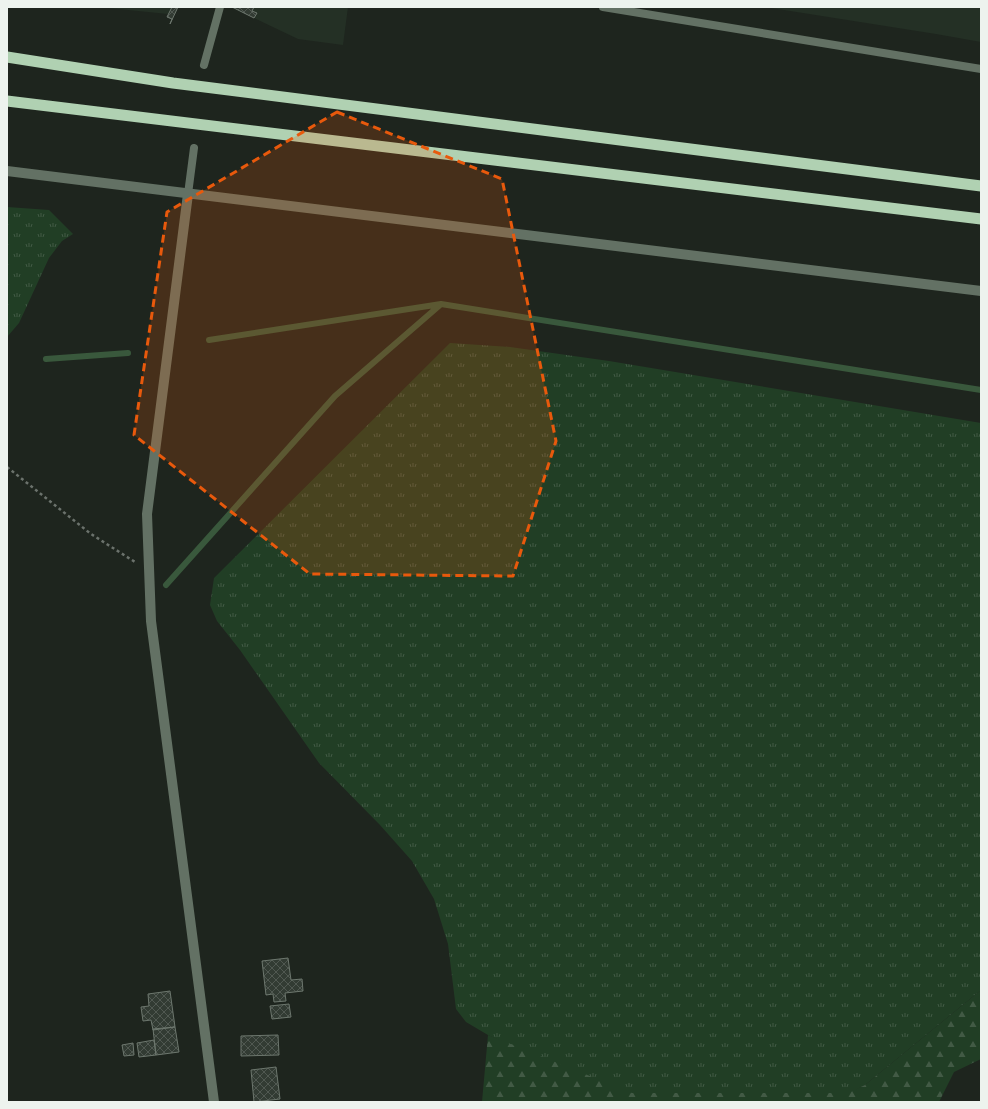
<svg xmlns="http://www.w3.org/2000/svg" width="988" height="1109" font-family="'Playfair Display',serif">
<defs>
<pattern id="grass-tufts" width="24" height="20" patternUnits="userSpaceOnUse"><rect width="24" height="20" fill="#213e25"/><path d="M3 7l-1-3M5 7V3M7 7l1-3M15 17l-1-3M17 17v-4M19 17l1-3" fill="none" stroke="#425a45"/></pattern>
<pattern id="forest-firs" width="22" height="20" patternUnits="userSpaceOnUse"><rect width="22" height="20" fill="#213e25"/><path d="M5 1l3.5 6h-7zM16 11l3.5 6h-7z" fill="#425a45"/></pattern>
<pattern id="building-cross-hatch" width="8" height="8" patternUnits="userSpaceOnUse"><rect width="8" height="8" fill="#323b33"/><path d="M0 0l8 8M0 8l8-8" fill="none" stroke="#505851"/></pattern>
</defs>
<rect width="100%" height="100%" fill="#1e251e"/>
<path fill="#243025" d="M98,7H178L175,14H168Z
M231,7H348L343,45L298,39Z
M765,7H981V42L936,34Z"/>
<path fill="url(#grass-tufts)" d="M7,207L49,210L73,234L62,241L49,258L19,323L7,337Z
M450,343L510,347L609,361L981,423V990L865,1085L848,1094L620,1093L488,1035L466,1022L456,1009L448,944L434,899L412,861L380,825L319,763L240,650L217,621L210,605L214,578Z"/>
<path fill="url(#forest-firs)" d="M981,990V1059L954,1072L939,1102H482L488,1035L632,1093H848L865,1085Z"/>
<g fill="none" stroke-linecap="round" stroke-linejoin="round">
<path stroke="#39583c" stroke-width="6" d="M209,340L441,304L981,390
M46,359L128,353
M166,585L335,396L440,305"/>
</g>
<path fill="url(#building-cross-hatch)" stroke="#6d776e" d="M172,7H178L170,24L172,19L167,17Z
M232,7H254L252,11L257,13L254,18Z
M288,958L291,980L302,979L303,991L285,993L286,1001L274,1002L273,994L266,995L262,961Z
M170,991L175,1027L153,1030L151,1020L143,1021L141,1007L149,1006L148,994Z
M289,1004L291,1017L272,1019L270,1006Z
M175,1027L179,1052L156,1055L153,1029Z
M278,1035L279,1055L241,1056V1036Z
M154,1040L156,1055L139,1057L137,1043Z
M133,1043L134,1055L124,1056L122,1045Z
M276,1067L280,1099L254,1102L251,1070Z"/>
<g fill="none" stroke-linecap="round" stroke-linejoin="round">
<path stroke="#6b726c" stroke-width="2.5" stroke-dasharray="3 3" stroke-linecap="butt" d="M7,467L91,534L135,562"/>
<path stroke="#637164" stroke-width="8" d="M603,7L981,69
M204,65L220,7
M188,194L194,148"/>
<path stroke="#637164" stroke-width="10" d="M7,171L981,291
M188,194L147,514L151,621L214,1102"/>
<path stroke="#b0d1b2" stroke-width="11" d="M7,57L173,83L981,186
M7,101L981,219"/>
</g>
<path fill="#e8590c" fill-opacity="0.2" stroke="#e8590c" stroke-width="3" stroke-dasharray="8 5" stroke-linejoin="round" d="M337,112L502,179L556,441L513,576L310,574L134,435L167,212Z"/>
<rect width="988" height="1109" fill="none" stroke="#edf3ee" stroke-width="16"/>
</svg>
